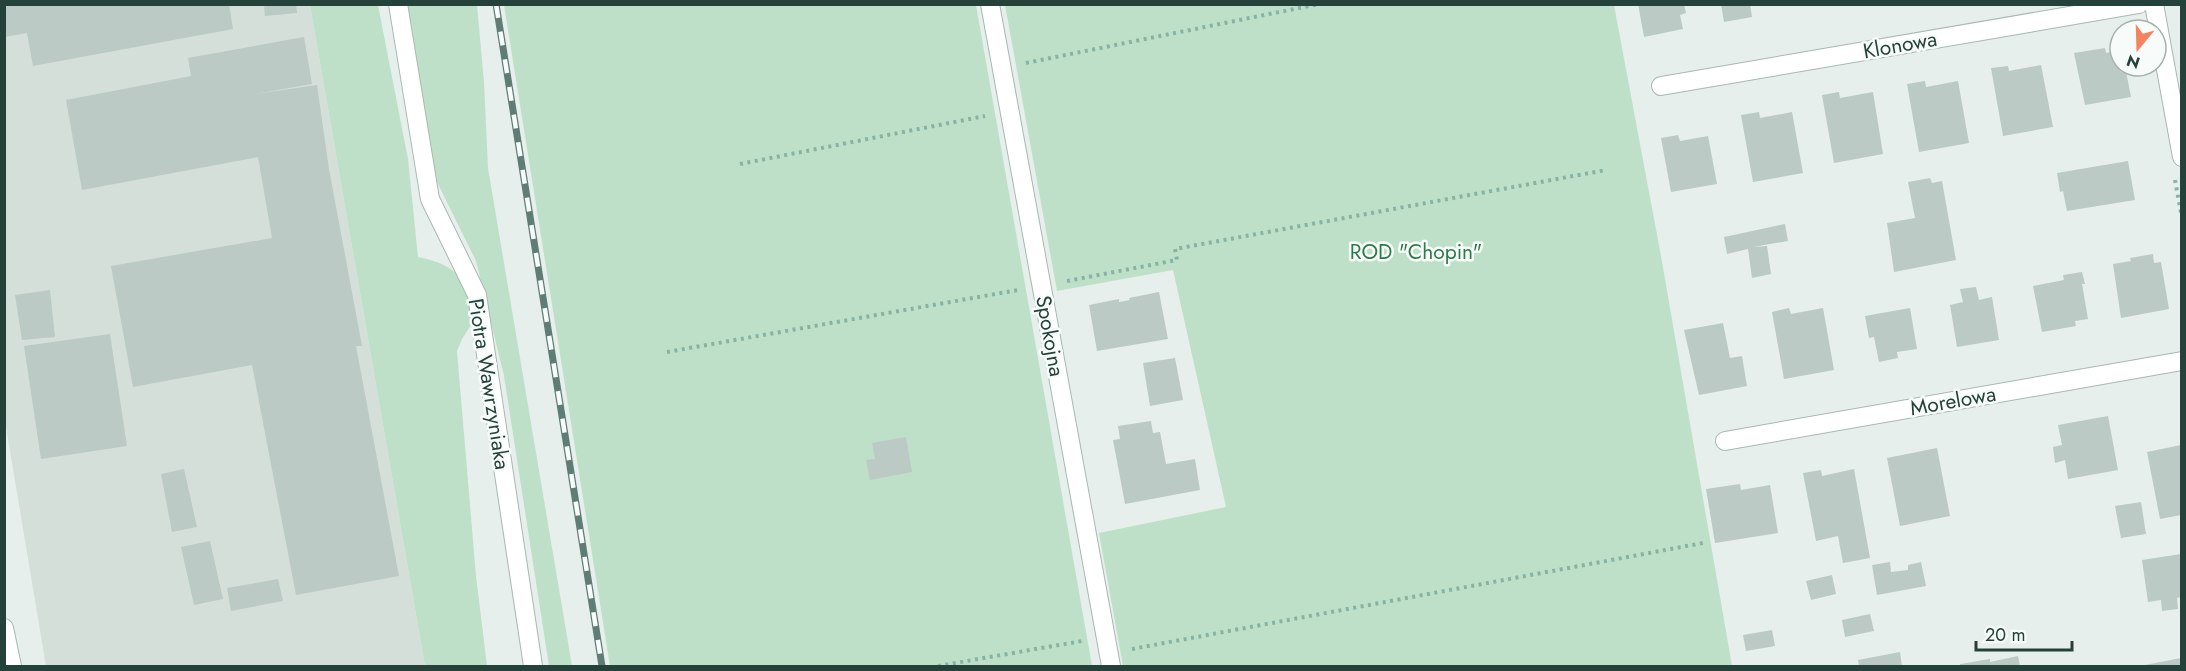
<svg xmlns="http://www.w3.org/2000/svg" width="2186" height="671" font-family="Jost,sans-serif">
<rect width="100%" height="100%" fill="#e6efeb"/>
<path fill="#d4dfda" d="M4,5H310L425,666H46L5,421Z"/>
<path fill="#bfe0c8" d="M310,5H378L408,159L418,257C462,266 466,281 473,322L462,339L457,351L476,576L487,666H425Z
M402,5H477L484,82L488,168L572,666H549L504,376L476,261L435,178Z
M504,5H976L1092,666H610Z
M1005,5H1614L1661,256L1732,666H1123L1099,533L1226,507L1173,270L1057,291Z"/>
<path fill="#bbcac4" d="M4,4H229L233,29L33,66L27,33L5,37Z
M264,4H296L297,13L265,16Z
M1638,4H1684L1686,13L1680,15L1683,29L1644,37Z
M1721,4H1750L1752,17L1724,22Z
M304,37L312,84L255,94L317,85L329,169L362,346H356L399,576L296,595L252,365L133,387L111,266L272,238L258,157L82,190L66,100L191,76L188,58Z
M2105,48L2106,53L2120,50V66H2125L2131,97L2085,105L2074,53Z
M2041,65L2053,127L2003,136L1991,68L2008,66L2009,71Z
M1925,81L1926,87L1958,81L1969,143L1919,152L1907,84Z
M1839,92L1840,98L1873,92L1883,154L1834,163L1822,95Z
M1759,112L1760,118L1792,112L1803,173L1753,182L1741,115Z
M1678,135L1680,141L1708,136L1717,184L1671,192L1661,138Z
M2128,161L2135,200L2067,211L2063,191L2060,192L2057,173Z
M1930,178L1932,183L1942,181L1956,260L1894,272L1887,223L1915,218L1908,182Z
M1785,224L1788,241L1753,247L1767,246L1771,274L1752,278L1748,249L1727,254L1724,237Z
M2153,254L2154,263L2161,262L2169,309L2121,318L2113,264L2131,261L2130,258Z
M2082,272L2085,284H2082L2088,319L2075,321L2076,326L2042,332L2033,286L2064,280L2063,275Z
M1976,287L1979,300L1992,297L1999,340L1957,347L1950,305L1963,302L1960,289Z
M50,290L55,337L22,340L15,295Z
M1159,292L1168,339L1097,351L1089,305L1119,299V302L1130,300L1129,298Z
M1789,308L1791,314L1823,308L1834,370L1784,379L1772,312Z
M1910,308L1917,349L1897,352L1898,358L1879,362L1874,337L1869,338L1865,316Z
M1723,323L1730,358L1742,356L1747,386L1699,395L1684,330Z
M110,334L127,446L41,459L24,346Z
M1175,358L1183,400L1150,406L1143,363Z
M2108,416L2118,470L2068,479L2065,460L2055,463L2053,447L2062,445L2058,425Z
M1151,421L1153,433L1160,432L1166,464L1195,459L1200,490L1125,504L1113,440L1120,439L1118,426Z
M906,437L912,472L870,480L866,460L875,459L872,443Z
M2181,445V515L2160,519L2147,452Z
M1937,448L1950,516L1900,526L1887,458Z
M184,469L197,527L172,532L161,474Z
M1854,469L1870,558L1843,563L1838,536L1816,541L1803,473L1821,470L1822,476Z
M1740,484L1741,490L1770,485L1778,533L1715,543L1706,489Z
M2141,502L2146,534L2121,538L2115,506Z
M210,541L223,599L194,605L181,547Z
M2181,554V597L2177,598L2178,609L2162,611L2161,600L2148,602L2142,560Z
M1890,562L1891,572L1908,570V565L1921,562L1926,586L1877,595L1872,565Z
M1832,575L1836,594L1811,600L1806,581Z
M278,579L283,601L231,611L227,588Z
M1870,614L1874,631L1845,637L1842,620Z
M1772,630L1775,646L1746,651L1743,635Z
M1900,652L1902,666H1859L1858,660Z
M2018,656L2020,666H1960V664L1990,659V662Z
M2181,658V666H2145V665Z"/>
<g fill="none" stroke-linecap="round" stroke-linejoin="round">
<g stroke="#a8b8b2" stroke-width="20">
<path id="minor" d="M398,4L430,199L477,295L533,666
M990,4L1111,666
M2154,4L2182,157
M1661,86L2139,4
M1725,441L2182,361
M4,628L12,666"/>
</g>
<path stroke="#86b3a5" stroke-width="4" stroke-dasharray="3 4.5" stroke-linecap="butt" d="M1026,63L1319,4
M740,164L985,116
M2175,180L2182,218
M1067,281L1177,260L1175,249L1606,170
M667,352L1018,290
M1132,649L1703,543
M938,666L1082,641"/>
<use href="#minor" stroke="#fff" stroke-width="18"/>
<g stroke="#5f7d75" stroke-width="7">
<path id="rail" d="M496,4L602,666"/>
</g>
<use href="#rail" stroke="#f7fbf9" stroke-width="4.5" stroke-dasharray="14" stroke-linecap="butt"/>
</g>
<g text-anchor="middle" dominant-baseline="central" stroke-width="5" stroke-linejoin="round" paint-order="stroke">
<g font-size="21" fill="#24423a" stroke="#f7fbf9">
<text transform="translate(1900 45) rotate(-10)">Klonowa</text>
<text transform="translate(1050 336) rotate(80)">Spokojna</text>
<text transform="translate(489 384) rotate(81)">Piotra Wawrzyniaka</text>
<text transform="translate(1953 401) rotate(-10)">Morelowa</text>
</g>
<g font-size="21" fill="#2d7a4b" stroke="#f7fbf9">
<text x="1416" y="252">ROD "Chopin"</text>
</g>
</g>
<rect width="2186" height="671" fill="none" stroke="#24423a" stroke-width="12"/>
<g transform="translate(2138 48) rotate(199)"><circle r="28" fill="#f7fbf9" stroke="#a3b1ad" stroke-width="1.5"/>
<path d="M0-4.5L10 22L0 15L-10 22Z" fill="#f4845f"/>
<text y="-9" font-size="16" font-weight="bold" text-anchor="middle" fill="#24423a">N</text>
</g>
<path d="M1976 641v9h96v-9" fill="none" stroke="#24423a" stroke-width="3"/>
<text x="1985" y="641" font-size="18" fill="#24423a" stroke="#f7fbf9" stroke-width="4.5" paint-order="stroke">20 m</text>
</svg>
